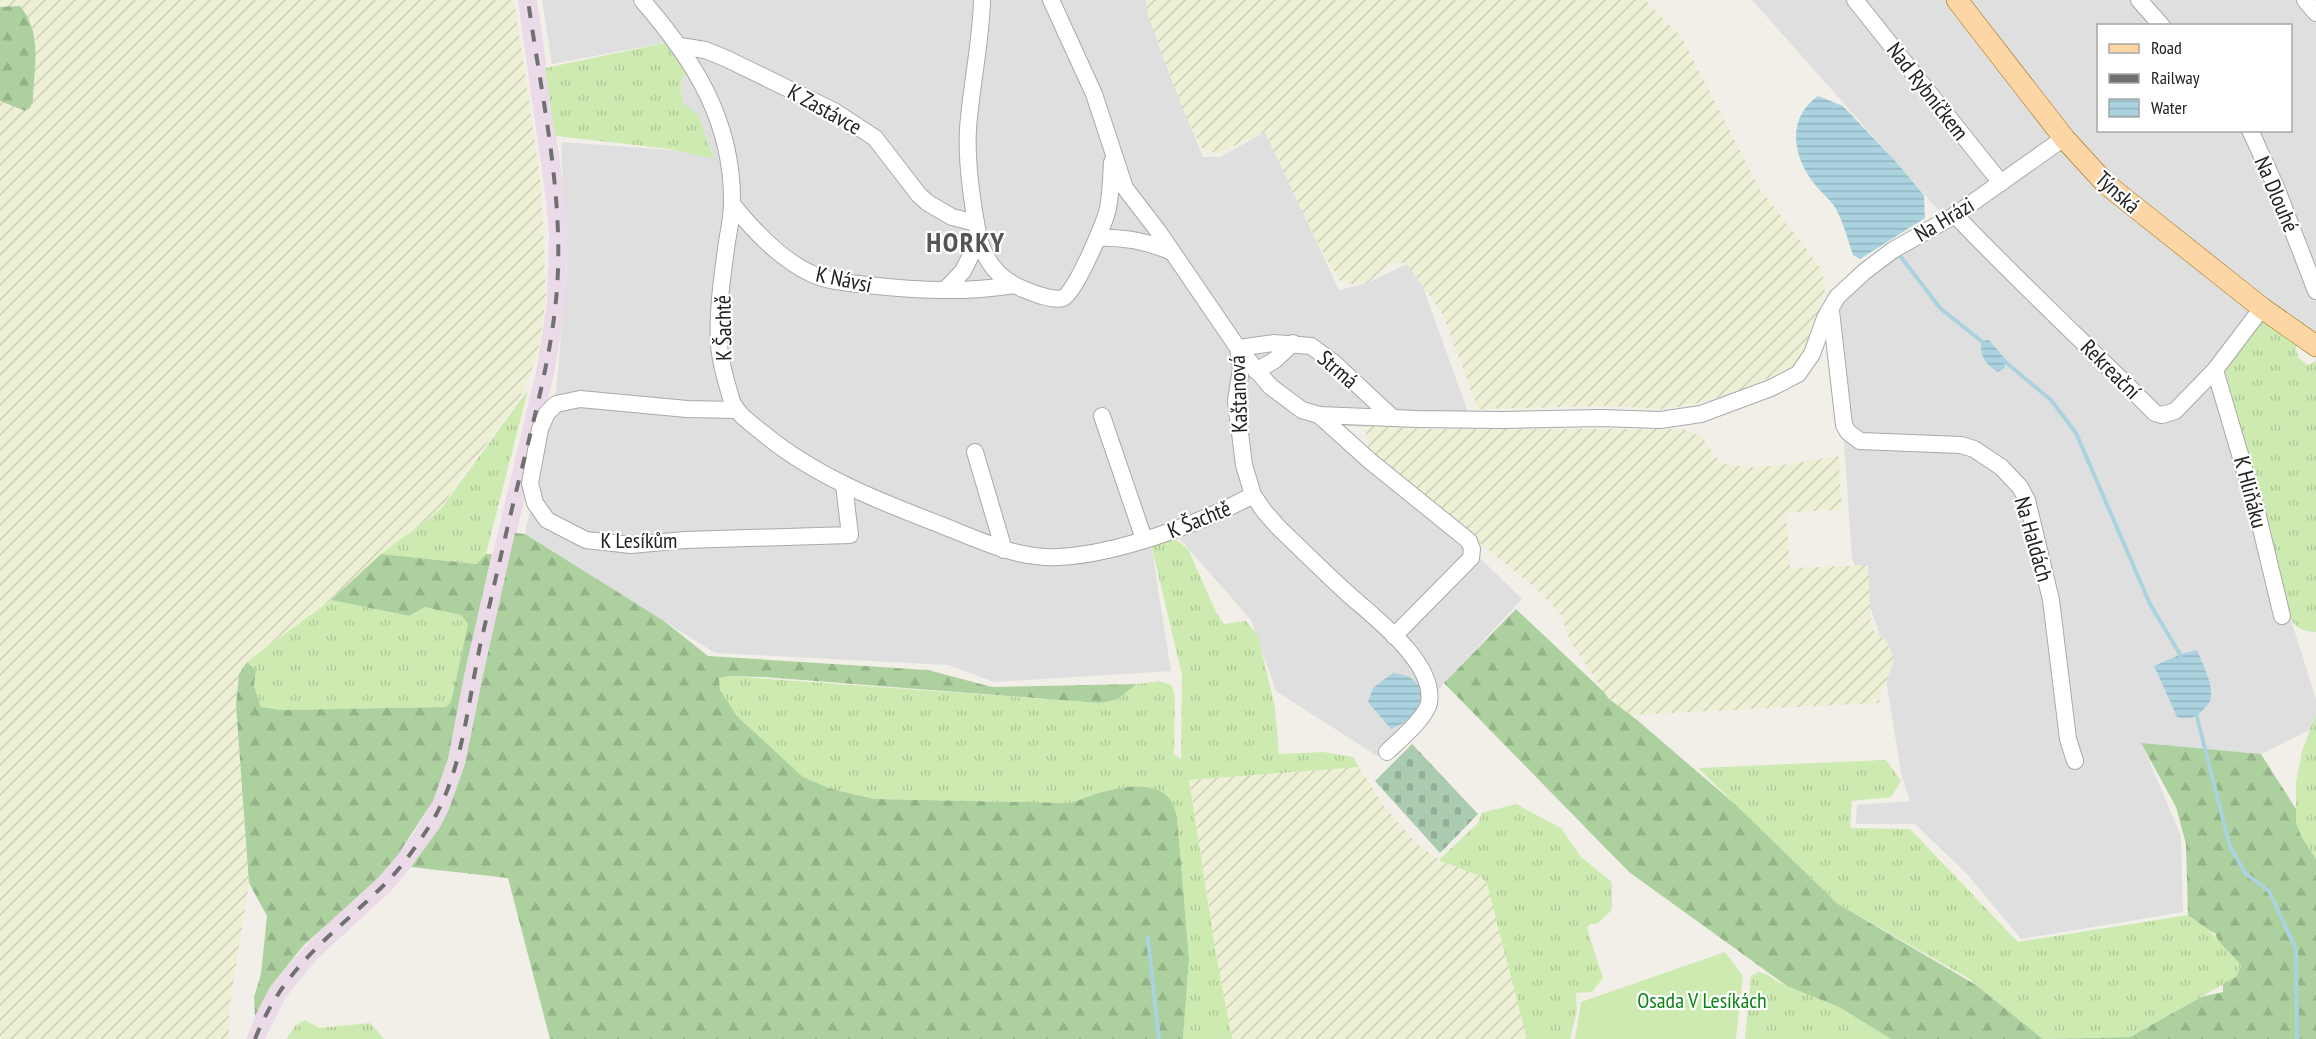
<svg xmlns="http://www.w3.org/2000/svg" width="2316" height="1039" viewBox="0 0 2316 1039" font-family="'PT Sans Narrow',sans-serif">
<defs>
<pattern id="farmland-furrows" width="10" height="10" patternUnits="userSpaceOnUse" patternTransform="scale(1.5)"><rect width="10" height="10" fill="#eef0d5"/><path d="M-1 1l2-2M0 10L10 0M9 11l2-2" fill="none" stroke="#ccceb7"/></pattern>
<pattern id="grass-tufts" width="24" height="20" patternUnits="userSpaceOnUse" patternTransform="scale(1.5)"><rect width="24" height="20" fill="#cdebb0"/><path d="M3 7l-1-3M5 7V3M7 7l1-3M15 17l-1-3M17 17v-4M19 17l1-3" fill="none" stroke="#b0c997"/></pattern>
<pattern id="forest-firs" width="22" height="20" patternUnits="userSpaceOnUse" patternTransform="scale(1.5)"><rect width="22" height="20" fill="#add19e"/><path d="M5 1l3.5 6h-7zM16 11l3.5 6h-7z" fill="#95b388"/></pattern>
<pattern id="cemetery-stones" width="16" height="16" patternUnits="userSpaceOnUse" patternTransform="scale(1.5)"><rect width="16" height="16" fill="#aacbaf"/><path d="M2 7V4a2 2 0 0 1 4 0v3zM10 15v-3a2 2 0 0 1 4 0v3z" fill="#92ae96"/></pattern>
<pattern id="water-rules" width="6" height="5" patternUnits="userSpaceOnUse" patternTransform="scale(1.5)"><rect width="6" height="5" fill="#aad3df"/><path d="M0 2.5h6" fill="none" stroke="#92b5bf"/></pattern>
</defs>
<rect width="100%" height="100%" fill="#f2efe9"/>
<g fill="#e0dfdf" fill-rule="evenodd">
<path d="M 542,0 L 1146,0 L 1148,14 L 1166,65 L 1203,157 L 1220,157 L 1265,132 L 1339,290 L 1367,283 L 1407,264 L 1423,287 L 1474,429 L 1403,427 L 1369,424 L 1368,427 L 1344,426 L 1522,599 L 1377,756 L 1276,691 L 1251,620 L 1179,538 L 1151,544 L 1171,671 L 994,682 L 949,665 L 715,653 L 525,534 L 556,392 L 567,269 L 561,142 L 672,150 L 713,158 L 698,116 L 684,104 L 680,87 L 683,77 L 690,75 L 669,42 L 552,64 Z"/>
<path d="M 1752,0 L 2316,0 L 2316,359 L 2265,320 L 2225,372 L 2292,623 L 2316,699 L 2316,714 L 2311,729 L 2261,754 L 2142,744 L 2181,836 L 2183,912 L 2021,939 L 1967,874 L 1915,824 L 1856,824 L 1857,805 L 1910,801 L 1901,773 L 1878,629 L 1852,559 L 1844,442 L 1838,419 L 1824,308 L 1854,269 L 1941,213 ZM 2098,26 L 2290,26 L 2290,130 L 2098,130 Z"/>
</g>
<path fill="#ebdbe8" d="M 518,0 L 537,0 L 565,198 L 567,234 L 565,305 L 555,370 L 483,675 L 465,764 L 449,809 L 440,827 L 411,867 L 391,891 L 317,959 L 286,997 L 265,1039 L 246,1039 L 260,1005 L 270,987 L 288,965 L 328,922 L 378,878 L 414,833 L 433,801 L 448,759 L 465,671 L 537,367 L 547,303 L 549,235 L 546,200 Z"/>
<g fill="url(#farmland-furrows)">
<path d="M 0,0 L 514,0 L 541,184 L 546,298 L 538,354 L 518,402 L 462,476 L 440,510 L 381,554 L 331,600 L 247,662 L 239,674 L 236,705 L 249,883 L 229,1009 L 229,1039 L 0,1039 L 0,101 L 25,111 L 36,40 L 20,6 L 0,7 Z"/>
<path d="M 1146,0 L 1645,0 L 1682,38 L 1759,188 L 1818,264 L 1826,285 L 1817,320 L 1807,345 L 1793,368 L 1730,394 L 1691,405 L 1662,409 L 1610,406 L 1478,409 L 1443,315 L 1407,264 L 1399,262 L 1388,265 L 1367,283 L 1349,284 L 1339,280 L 1318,244 L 1265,132 L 1218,153 L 1202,149 L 1185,114 L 1166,65 L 1148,14 Z"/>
<path d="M 1369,424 L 1421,429 L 1683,429 L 1701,436 L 1721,463 L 1747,467 L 1776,466 L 1838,456 L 1842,509 L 1786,513 L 1790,568 L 1868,565 L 1871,629 L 1888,643 L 1894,661 L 1880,696 L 1879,703 L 1630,715 L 1609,699 L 1570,641 L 1561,615 L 1539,591 L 1371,455 L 1365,438 Z"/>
<path d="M 1359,767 L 1383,805 L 1415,842 L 1439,860 L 1480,876 L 1487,884 L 1527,1039 L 1232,1039 L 1216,954 L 1189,780 Z"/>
</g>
<g fill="url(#grass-tufts)">
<path d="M 669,42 L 691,74 L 683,77 L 680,87 L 684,104 L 698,115 L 714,159 L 670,149 L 555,136 L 545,68 Z"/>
<path d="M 2261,320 L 2296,345 C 2296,355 2299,360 2308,365 L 2316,361 L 2316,632 C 2299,631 2293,626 2287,611 L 2254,475 L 2225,372 Z"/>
<path d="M 528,390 L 486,554 L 477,564 L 381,554 L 440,510 Z"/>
<path d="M 1174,538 L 1188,549 L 1216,612 L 1224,624 L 1246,621 L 1258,636 L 1275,707 L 1279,754 L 1323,752 L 1353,757 L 1359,767 L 1189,780 L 1216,954 L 1232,1039 L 1183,1039 L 1189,959 L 1177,816 C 1175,811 1173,803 1169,798 C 1149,775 1096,792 1073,803 L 875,799 L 831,789 L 803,777 L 737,716 L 720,690 L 719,678 L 729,676 L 1099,703 L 1116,700 L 1137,684 L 1160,681 L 1171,685 L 1175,696 L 1174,754 L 1181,759 L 1182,675 L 1151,544 Z"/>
<path d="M 331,600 L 408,616 L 425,607 L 461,615 L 468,624 L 451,702 L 447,707 L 282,710 L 261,707 L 254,686 L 256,670 L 247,662 Z"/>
<path d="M 2316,714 L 2316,859 L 2301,836 L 2296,822 L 2296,783 L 2302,751 Z"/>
<path d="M 1886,760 L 1901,781 L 1891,797 L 1852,801 L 1850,828 L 1910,829 L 2018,942 L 2188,915 C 2208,929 2228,945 2241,965 L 2236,977 L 2130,1037 L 2043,1039 L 1968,978 L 1838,904 L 1698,768 Z"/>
<path d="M 1516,804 L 1561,828 L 1581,857 L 1612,882 L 1612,910 L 1597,924 L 1590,924 L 1587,928 L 1603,978 L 1592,992 L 1576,993 L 1577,1011 L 1570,1039 L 1527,1039 L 1487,884 L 1480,876 L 1439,860 L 1479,822 L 1481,813 Z"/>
<path d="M 1759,972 L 1766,974 L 1780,983 L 1839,1007 L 1891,1039 L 1745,1039 L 1751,976 Z"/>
<path d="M 305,1020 L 320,1028 L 370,1023 L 384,1039 L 286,1039 L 296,1025 Z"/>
</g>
<g fill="url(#forest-firs)">
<path d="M 20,6 C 43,34 34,66 33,100 L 30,108 L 25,111 L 0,101 L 0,7 Z"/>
<path d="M 515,533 L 525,534 L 664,621 L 708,656 L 928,670 L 992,687 L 1137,684 L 1116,700 L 1099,703 L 764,677 L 729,676 L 719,678 L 720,690 L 737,716 L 803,777 L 831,789 L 875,799 L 1073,803 C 1096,792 1149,775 1169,798 C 1173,803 1175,811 1177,816 L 1189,959 L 1183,1039 L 550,1039 L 508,878 L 411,867 L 440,827 L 449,809 L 465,764 L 483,675 Z"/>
<path d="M 381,554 L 477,564 L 486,554 L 492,554 L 465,671 L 448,759 L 433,801 L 397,856 L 378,878 L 303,946 L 270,987 L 255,1016 L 254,997 L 261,974 L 267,916 L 249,883 L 236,705 L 239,674 L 247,662 L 256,670 L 254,686 L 261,707 L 282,710 L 446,707 L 451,702 L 468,624 L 461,615 L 425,607 L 409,616 L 331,600 Z"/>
<path d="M 1516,609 L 1604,692 L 1609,699 L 1636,719 L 1736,805 L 1838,904 L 1976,985 L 2043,1039 L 1891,1039 L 1839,1007 L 1787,986 L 1629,872 L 1444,683 Z"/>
<path d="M 2141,743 L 2261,754 L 2296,809 L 2296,822 L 2301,836 L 2316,859 L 2316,1039 L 2044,1039 L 2130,1037 L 2201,997 L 2223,992 L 2223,984 L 2236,977 L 2241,966 C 2234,954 2218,945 2215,933 L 2210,931 L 2188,915 L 2186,844 L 2176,807 Z"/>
</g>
<path fill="url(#cemetery-stones)" d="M 1412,744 L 1478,814 L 1440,853 L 1375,781 Z"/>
<path fill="#cdebb0" d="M 1725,952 L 1743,976 L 1736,1039 L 1575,1039 L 1581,1002 Z"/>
<g fill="url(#water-rules)">
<path d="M 1818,96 L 1843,106 L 1896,162 L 1924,195 L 1925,218 L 1860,259 L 1853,255 C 1848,241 1844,224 1837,211 C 1832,200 1820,192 1813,182 C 1792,154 1787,118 1818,96 Z"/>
<path d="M 1989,340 L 2005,359 L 2005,368 L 1998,372 C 1985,364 1980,357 1981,341 Z"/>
<path d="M 2197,650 C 2202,663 2213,683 2211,697 C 2211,702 2206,706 2203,710 C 2196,719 2188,719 2177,717 L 2154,666 L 2181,654 Z"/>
<path d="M 1393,673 C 1408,674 1420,681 1424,697 L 1416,717 L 1391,729 L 1368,702 L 1373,688 Z"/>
</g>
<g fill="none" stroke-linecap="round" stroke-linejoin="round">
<g stroke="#aad3df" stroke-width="4">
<path d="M 1901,257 L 1940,308 L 1985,344"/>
<path d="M 2002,359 L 2051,400 L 2076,433 L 2150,604 L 2181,656"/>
<path d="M 2196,713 L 2230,847 L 2246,874 L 2269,891 L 2296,949 L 2297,1039"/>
<path d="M 1148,938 L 1159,1039"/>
</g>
<defs>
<g id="minor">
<path d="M 642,0 C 694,60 733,121 732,203 C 732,219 728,233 726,249 C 722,279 717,313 719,344 C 720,364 727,383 732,402 C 739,416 752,424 764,434 C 816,477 879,501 941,525 C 980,540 1016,559 1059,557 C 1118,554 1202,523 1253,495"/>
<path d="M 982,0 C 981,43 971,86 968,129 C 966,165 972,203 979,239 C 986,263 1000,280 1023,289 C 1033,293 1052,301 1063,298 C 1075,294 1105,222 1108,208 C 1111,193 1111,177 1112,162"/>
<path d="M 1051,0 L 1094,94 L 1125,188 L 1158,231 L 1238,348 L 1241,369 L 1236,401 L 1244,465 L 1253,495 L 1264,511 L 1279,528 C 1301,549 1323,571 1346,592 C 1372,616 1436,662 1429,703 C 1426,718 1398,741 1387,752"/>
<path d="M 1855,0 L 2001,183"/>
<path d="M 2139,0 L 2162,26"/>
<path d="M 2305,0 L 2316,13"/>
<path d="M 680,46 L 705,50 L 725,58 L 834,111 L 875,138 L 919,195 L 928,203 L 952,217 L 976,223"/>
<path d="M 2250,130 L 2276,187 L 2316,291"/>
<path d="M 732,204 C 753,230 780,259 810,273 C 828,282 849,283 868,285 C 917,291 965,293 1014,285"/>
<path d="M 1955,215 C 2020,283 2089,347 2155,413 L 2162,415 L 2175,411 L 2215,370 L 2262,308"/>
<path d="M 1098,238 C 1123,237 1149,242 1172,252"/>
<path d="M 945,290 L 963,271 L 979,239"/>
<path d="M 1831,311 L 1844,425 L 1848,432 L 1860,441 L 1961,445 L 1974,449 L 2001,467 L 2020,487 L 2027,500 L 2051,600 L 2068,739 L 2075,761"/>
<path d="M 1238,348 L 1271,387 L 1302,410 L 1319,415 L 1417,419 L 1502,420 L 1601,418 L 1660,420 L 1701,414 L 1771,388 L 1798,374 L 1812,354 L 1825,318 L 1837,297 L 1864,272 L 1893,250 L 1955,215 L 2064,138"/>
<path d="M 1238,348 L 1274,343 L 1311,346 L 1334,363 L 1393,418"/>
<path d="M 2215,370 L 2257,512 L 2282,616"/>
<path d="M 1256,371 L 1275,360 L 1293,343"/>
<path d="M 737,410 L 687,409 L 580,399 L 556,404 L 547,413 L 540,429 L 530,483 L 535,503 L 547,520 L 586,540 L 631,545 L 685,540 L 850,535 L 844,485"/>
<path d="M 1319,415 L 1370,461 L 1469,541 L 1472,549 L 1471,558 L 1394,636"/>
<path d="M 1102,416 L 1144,539"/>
<path d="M 975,452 L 1004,550"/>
</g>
<path id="major" d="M 1957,0 L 2064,138 L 2106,184 L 2262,308 L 2316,346"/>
</defs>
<use href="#minor" stroke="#a9a9a9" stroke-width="18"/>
<use href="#major" stroke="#a06b00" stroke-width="22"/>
<use href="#minor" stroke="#fff" stroke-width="16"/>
<use href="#major" stroke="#fcd6a4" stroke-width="21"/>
<path stroke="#707070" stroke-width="4" stroke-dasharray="12 12" stroke-linecap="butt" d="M 255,1039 C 284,966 331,937 384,885 C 402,867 418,844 432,822 C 465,766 468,695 483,633 C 496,578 508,523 522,468 C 538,402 556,337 558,269 C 561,179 540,88 528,0"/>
</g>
<g text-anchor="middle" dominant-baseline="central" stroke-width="4.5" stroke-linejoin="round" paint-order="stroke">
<g font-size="22" fill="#222" stroke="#fff">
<text transform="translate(1928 91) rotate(52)">Nad Rybníčkem</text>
<text transform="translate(825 109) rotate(29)">K Zastávce</text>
<text transform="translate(2118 192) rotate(42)">Týnská</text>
<text transform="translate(2277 194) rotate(67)">Na Dlouhé</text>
<text transform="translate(1944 219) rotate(-31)">Na Hrázi</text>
<text transform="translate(844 279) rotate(12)">K Návsi</text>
<text transform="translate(723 328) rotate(-91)">K Šachtě</text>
<text transform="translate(1338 369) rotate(41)">Strmá</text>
<text transform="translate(2111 369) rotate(45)">Rekreační</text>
<text transform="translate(1238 394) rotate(-92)">Kaštanová</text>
<text transform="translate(2251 492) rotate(75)">K Hliňáku</text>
<text transform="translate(1199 519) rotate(-22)">K Šachtě</text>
<text transform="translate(2034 539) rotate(74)">Na Haldách</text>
<text x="639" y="540">K Lesíkům</text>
</g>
<g font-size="22" fill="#0c8416" stroke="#fff">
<text x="1702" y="1000">Osada V Lesíkách</text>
</g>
<g font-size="28" font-weight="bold" letter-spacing="1.5" fill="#555" stroke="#fff">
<text x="966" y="241">HORKY</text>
</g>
</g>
<rect x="2097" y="24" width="195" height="108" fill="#ffffff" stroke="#a7a7a7" stroke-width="1.5"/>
<rect x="2109" y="44" width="30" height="9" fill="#fcd6a4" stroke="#a7a7a7" stroke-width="1.5"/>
<text x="2151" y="54" font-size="18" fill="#222222">Road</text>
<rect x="2109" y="74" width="30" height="9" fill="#707070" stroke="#a7a7a7" stroke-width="1.5"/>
<text x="2151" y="84" font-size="18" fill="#222222">Railway</text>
<rect x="2109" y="99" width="30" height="18" fill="url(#water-rules)" stroke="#a7a7a7" stroke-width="1.5"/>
<text x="2151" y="114" font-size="18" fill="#222222">Water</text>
</svg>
